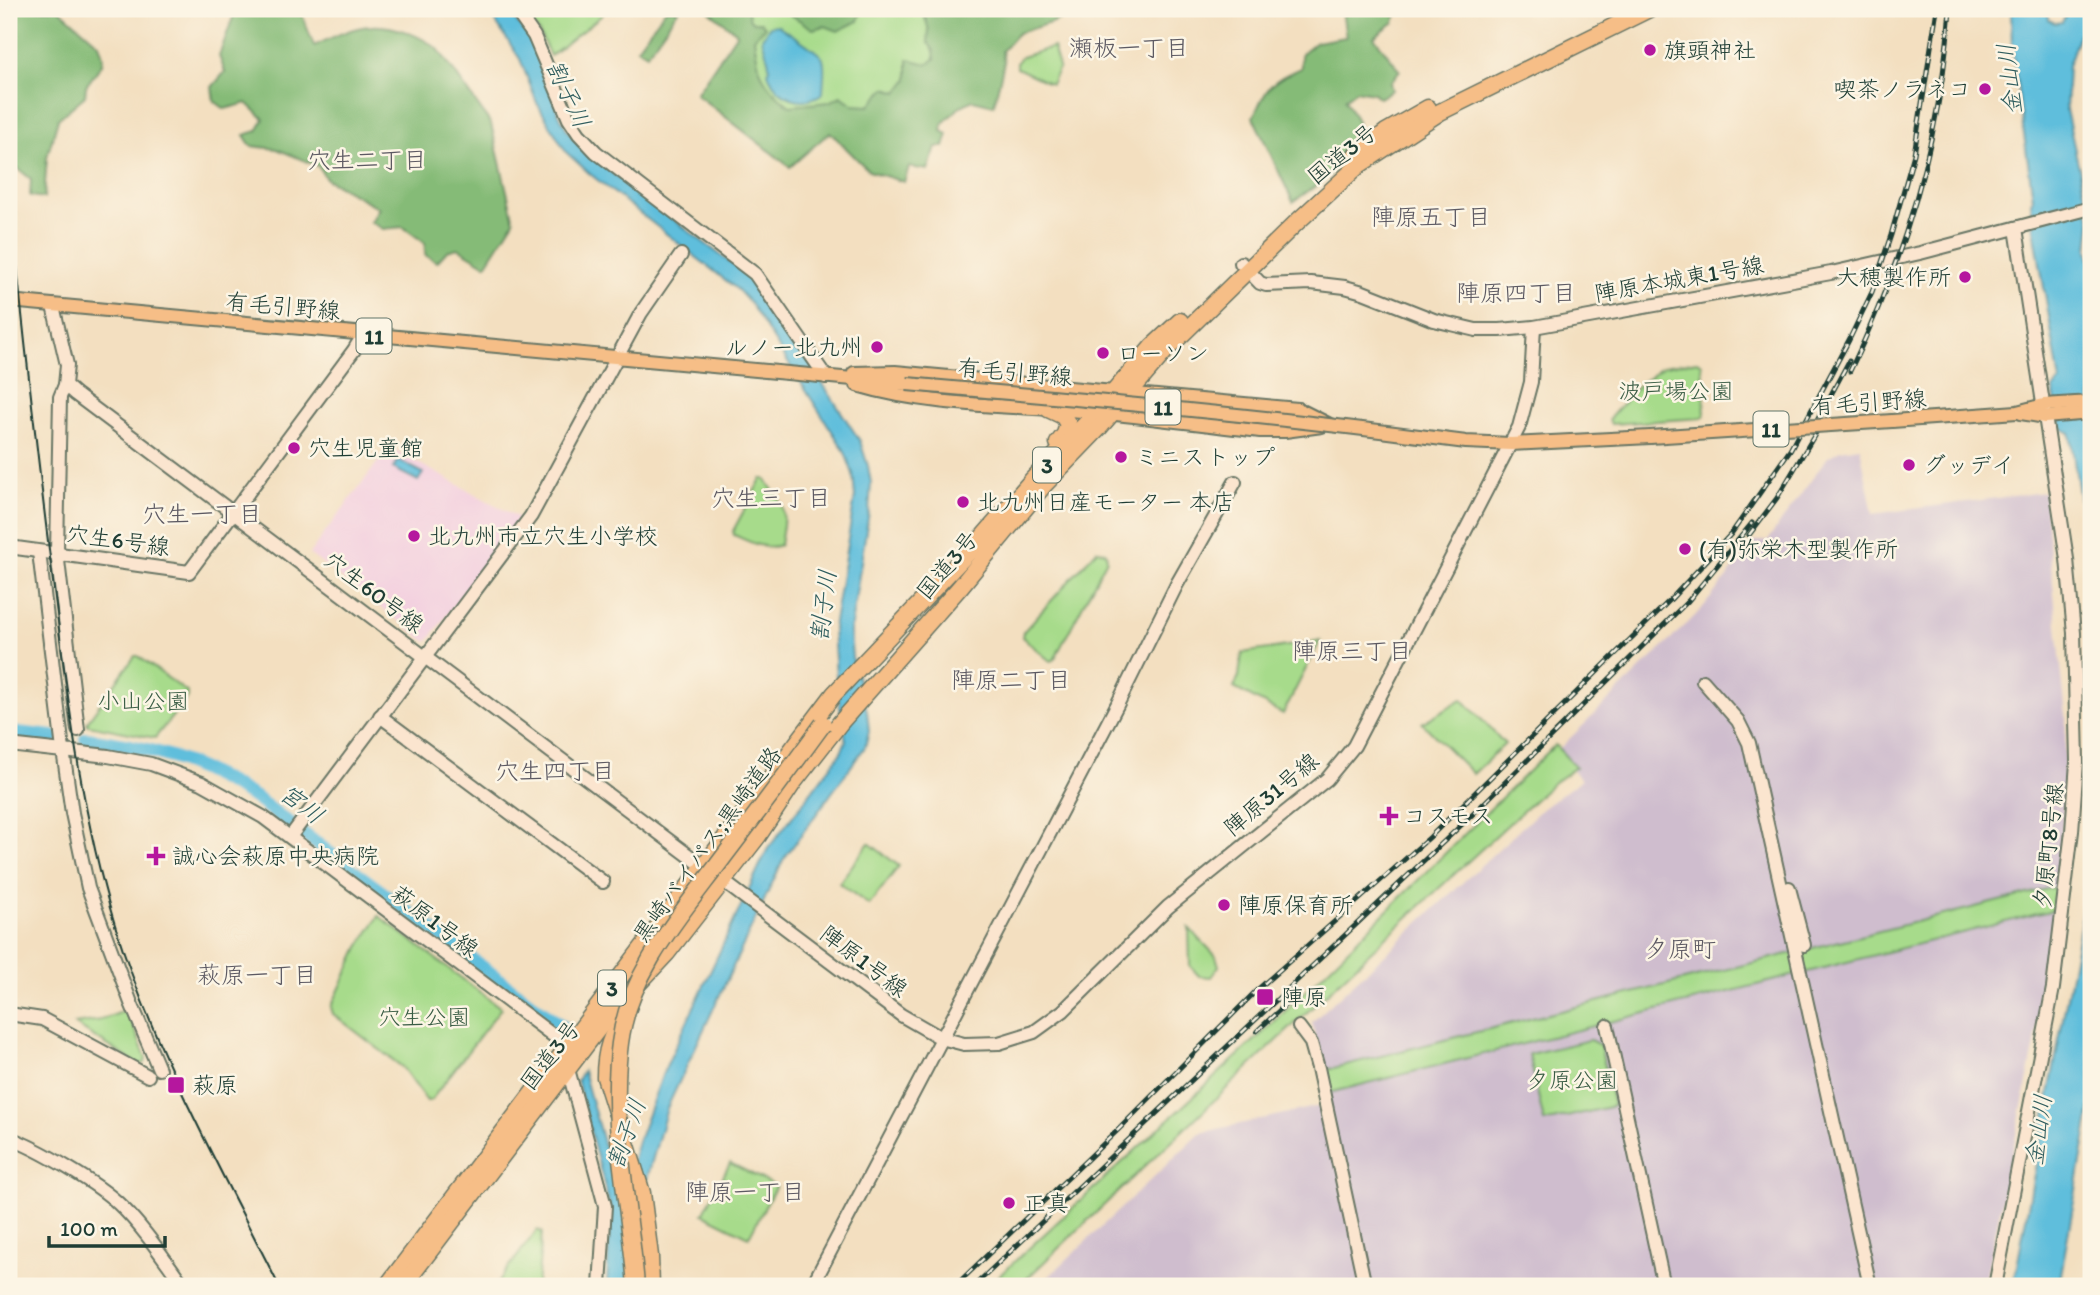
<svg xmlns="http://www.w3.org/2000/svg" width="2100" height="1295" viewBox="0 0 2100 1295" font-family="Itim,'Klee One',sans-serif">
<rect width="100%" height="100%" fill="#fcf5e5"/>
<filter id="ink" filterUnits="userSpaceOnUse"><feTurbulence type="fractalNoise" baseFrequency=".0143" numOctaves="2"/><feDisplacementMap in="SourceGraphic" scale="14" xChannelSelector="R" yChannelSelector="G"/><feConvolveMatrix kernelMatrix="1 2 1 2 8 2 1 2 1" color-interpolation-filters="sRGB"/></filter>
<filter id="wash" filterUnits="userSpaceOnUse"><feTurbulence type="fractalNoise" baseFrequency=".00686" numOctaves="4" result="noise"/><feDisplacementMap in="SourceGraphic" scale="28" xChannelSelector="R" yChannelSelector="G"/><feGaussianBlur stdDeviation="1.57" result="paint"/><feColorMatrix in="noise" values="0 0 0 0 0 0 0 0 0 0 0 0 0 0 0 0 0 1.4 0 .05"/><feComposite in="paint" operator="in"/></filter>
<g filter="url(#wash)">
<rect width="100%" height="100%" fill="#f3dfc0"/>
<path fill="#f3cfdf" d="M 389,447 L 519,518 L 427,642 L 309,554 Z"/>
<path fill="#cfbdce" d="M 1860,447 L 1873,514 L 2044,492 L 2066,717 L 2061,877 L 2034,1049 L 1984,1286 L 1039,1286 L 1200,1133 L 1315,1107 L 1330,1107 L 1312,1022 L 1543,808 L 1581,780 L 1557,751 L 1700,611 L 1755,542 L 1768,540 L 1828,457 L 1840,450 Z"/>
<g fill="#a7db8b" stroke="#638c60" stroke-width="2">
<path d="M 522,9 L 606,9 L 601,16 L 550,56 L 540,34 Z"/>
<path d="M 707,9 L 945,9 L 949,48 L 886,116 L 849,112 L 790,167 L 696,94 L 737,33 Z"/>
<path d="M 1053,47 L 1059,68 L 1051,84 L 1017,68 L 1017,62 L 1021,57 Z"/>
<path d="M 1697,361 L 1702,364 L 1705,415 L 1702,418 L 1611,424 L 1609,419 L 1639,385 L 1663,366 Z"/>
<path d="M 761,479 L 765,479 C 786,508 786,509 780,545 C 766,551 748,541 734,535 L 733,531 Z"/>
<path d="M 1097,550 L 1106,552 L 1107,559 L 1054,660 L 1050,661 L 1022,637 L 1023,632 Z"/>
<path d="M 1320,641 L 1283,714 L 1234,688 L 1239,676 L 1242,653 Z"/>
<path d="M 135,656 L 138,656 L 188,693 L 188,697 L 155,738 L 88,725 L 87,722 Z"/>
<path d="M 1462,699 L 1505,744 L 1473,774 L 1422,723 Z"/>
<path d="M 1555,745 L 1576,767 L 1553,783 L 1382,941 L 1019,1286 L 988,1286 L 1269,1027 Z"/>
<path d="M 869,843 L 899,866 L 869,905 L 839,883 Z"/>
<path d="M 2051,888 L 2056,888 L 2060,892 L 2057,909 L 1333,1092 L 1328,1090 L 1324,1073 L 1325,1070 Z"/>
<path d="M 379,916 L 501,1008 L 431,1100 L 427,1101 L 402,1067 L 333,1014 L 331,1007 L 359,947 Z"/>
<path d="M 1189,928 L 1216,956 L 1219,966 L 1211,977 L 1199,976 L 1190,966 Z"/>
<path d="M 127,1010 L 146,1058 L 145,1063 L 139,1065 L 74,1024 L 101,1020 Z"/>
<path d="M 1590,1040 L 1600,1045 L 1614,1106 L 1544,1122 L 1529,1054 Z"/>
<path d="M 730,1163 L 776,1186 L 749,1237 L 703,1214 Z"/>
<path d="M 537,1230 L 542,1232 L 537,1286 L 495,1286 Z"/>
</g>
<g fill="#85bb77" stroke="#527c56" stroke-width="2">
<path d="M 9,9 L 59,9 L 99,44 L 103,56 L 102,64 L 86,86 L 85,96 L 58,119 L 47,157 L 44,198 L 30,196 L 31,179 L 12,164 L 9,137 Z"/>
<path d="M 236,9 L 304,9 L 303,17 L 314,46 C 331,38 351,27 371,26 C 393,24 421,36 438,49 L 491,124 L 514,221 L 486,265 L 458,248 L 447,251 L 437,262 L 425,255 L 425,243 L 403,227 L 383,229 L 371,222 L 379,208 L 326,179 L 318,166 L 277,149 L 251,146 L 244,135 L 257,131 L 264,119 L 247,103 L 225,109 L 214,101 L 212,87 L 225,72 L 219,56 Z"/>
<path d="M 666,9 L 679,9 L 647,54 L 637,48 Z"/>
<path d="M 707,9 L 745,9 L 748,10 L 749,18 L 753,22 L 761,22 L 765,27 L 754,38 C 759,73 761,84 790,106 L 829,102 L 841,96 L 854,105 L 869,106 L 886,88 L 898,92 L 908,79 L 908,59 L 927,64 L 935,59 L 934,51 L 928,42 L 929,30 L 922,9 L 1123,9 L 1103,16 L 1068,15 L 1053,22 L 1018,33 L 1002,51 L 1004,62 L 994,105 L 973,100 L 961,106 L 943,123 L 942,131 L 948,134 L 944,147 L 936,147 L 928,170 L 909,167 L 904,182 L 869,171 L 830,132 L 790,167 L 696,94 L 737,33 Z"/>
<path d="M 782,9 L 862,9 L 858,21 L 838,31 L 825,26 L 813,29 Z"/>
<path d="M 1338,9 L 1399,9 L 1394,22 L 1374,37 L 1400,70 L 1390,83 L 1392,90 L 1379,98 L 1373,93 L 1356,90 L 1345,99 L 1357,121 L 1358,150 L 1320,183 L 1293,202 L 1253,117 C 1268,87 1269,81 1301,68 L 1301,54 L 1316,42 L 1346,37 L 1342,10 Z"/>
</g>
<g fill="#5ebedc" stroke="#3e7e88" stroke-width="2">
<path d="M 487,9 L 506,9 C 517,23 530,37 537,53 C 554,93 553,121 587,154 L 752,279 L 808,361 L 860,441 L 868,466 L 871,483 L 869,512 L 850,632 L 852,657 L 867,711 L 869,731 L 865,747 L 783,860 L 667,1108 L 631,1236 L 629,1286 L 607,1286 L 610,1207 L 577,1080 L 583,1071 L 619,1199 L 621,1200 L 638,1141 L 664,1071 L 767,850 L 840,754 L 846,741 L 837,691 L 833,628 L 855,497 L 853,474 L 844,450 L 750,303 L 738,290 L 590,174 L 566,152 L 537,103 L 520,59 Z"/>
<path d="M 2011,9 L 2048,9 L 2049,20 L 2055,23 L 2062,22 L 2069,9 L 2088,9 L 2068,66 L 2066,110 L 2091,222 L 2088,249 L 2091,267 L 2091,605 L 2089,561 L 2070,433 L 2061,428 L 2053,389 L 2060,382 L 2034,229 L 2031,203 L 2033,198 L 2012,49 Z"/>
<path d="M 778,25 C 788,33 820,51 823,59 C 826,68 823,83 823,93 C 802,108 778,97 769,76 C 766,68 770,72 769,65 C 768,57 764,47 762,38 L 770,26 Z"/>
<path d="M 398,460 L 423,473 L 418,481 L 393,468 Z"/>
<path d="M 2091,831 L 2091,1105 L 2059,1286 L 2011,1286 L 2017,1266 L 2080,927 Z"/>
</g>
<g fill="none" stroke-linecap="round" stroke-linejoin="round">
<g stroke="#5ebedc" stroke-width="14">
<path d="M 9,732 L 53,737"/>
<path d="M 86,739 C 154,747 195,762 254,797 L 568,1031"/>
</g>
</g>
</g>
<g filter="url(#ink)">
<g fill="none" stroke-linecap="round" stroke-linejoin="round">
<defs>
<g id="secondary">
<path d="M 515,9 L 534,36 L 569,119 L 579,134 L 596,152 L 755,274 L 826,377"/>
<path d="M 1241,263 L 1260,283 L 1266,285 L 1311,283 L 1345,287 L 1363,292 L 1434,320 L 1476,330 L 1500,330 L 1534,327 L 1831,273 L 1920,253 L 2091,208"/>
<path d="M 53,306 L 67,365 L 65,385 L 75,394 L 901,1015 L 941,1038 L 964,1044 L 999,1043 L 1034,1032 L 1063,1011 L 1168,907 L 1327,779 L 1354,746 L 1519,427 L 1531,382 L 1534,327"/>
<path d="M 65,385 L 60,397 L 57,552 L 78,730"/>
<path d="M 9,547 L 189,572 L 354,350 L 363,335"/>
<path d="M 39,552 L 63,750 L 72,813 L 88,888 L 131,1003 L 159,1069"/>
<path d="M 1703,681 L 1738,721 L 1749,743 L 1870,1286"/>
<path d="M 380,716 L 603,882"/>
<path d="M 9,745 L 108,756 L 151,764 L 202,783 L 263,817 L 567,1046 L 568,1069 L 605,1206 L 600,1286"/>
<path d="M 290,837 L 531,516 L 641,313 L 681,255"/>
<path d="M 1789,888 L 1804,945"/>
<path d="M 9,1014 L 42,1019 L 148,1076"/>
<path d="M 1607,1026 L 1664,1286"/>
<path d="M 1299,1027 L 1311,1043 L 1318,1068 L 1365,1286"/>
<path d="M 9,1138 C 37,1148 99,1184 120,1205 C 145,1229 164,1259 184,1286"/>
<path d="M 812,1286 L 1117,705 L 1177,584 L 1235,482"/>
<path d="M 1995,1286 L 2053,988 L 2072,831 L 2077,762 L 2074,633 L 2067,559 L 2016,228"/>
</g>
<g id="primary">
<path d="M 9,301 L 907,384"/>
<path d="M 854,373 L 895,372 L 1298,409 L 1328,424"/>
<path d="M 857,385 C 934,408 1016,405 1095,412 C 1150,417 1205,425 1260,431 L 1285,431 L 1322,426"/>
<path d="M 2021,413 L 2045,417 L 2091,413"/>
<path d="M 1892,421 L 2017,412 L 2044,405 L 2091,402"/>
<path d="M 1419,436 L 1466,442 L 1511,444 L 1650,437"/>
</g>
<g id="highway">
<path d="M 1354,157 L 1386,132 L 1428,108"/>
<path d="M 1048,409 L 1063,416 L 1068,424 L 1065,434 L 1058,443"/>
<path d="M 625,1012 C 611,1036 605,1049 605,1077 L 642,1193 L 650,1256 L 651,1286"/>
<path d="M 387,1286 L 834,694 L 981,539 L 1033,479 L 1097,412 L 1153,346 L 1180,321"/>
<path d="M 403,1286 L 608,1016 L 667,953 L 758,836 L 793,783 L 840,723 L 960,587 L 1044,485 L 1099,428 L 1167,349 L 1296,223 L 1359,165 L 1440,112 L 1649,9"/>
</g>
</defs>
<use href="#secondary" stroke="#697665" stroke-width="16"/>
<use href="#primary" stroke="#697665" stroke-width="16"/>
<use href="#highway" stroke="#697665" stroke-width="19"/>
<use href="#secondary" stroke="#fbe5cf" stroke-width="12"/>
<use href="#primary" stroke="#f6be87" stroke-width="12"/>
<use href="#highway" stroke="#f6be87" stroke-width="16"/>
<path stroke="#1f3d34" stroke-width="2" d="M 9,184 C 21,314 36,444 52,574 C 67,692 80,810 115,925 C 154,1051 220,1168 279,1286"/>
<defs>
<g id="rail">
<path d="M 1850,371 C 1905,257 1941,135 1950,9"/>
<path d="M 1811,432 L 1849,361"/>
<path d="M 1749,535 L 1777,498 L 1820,426"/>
<path d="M 1257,1031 L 1298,993"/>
<path d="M 955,1286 L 1121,1127 L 1258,989 L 1430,837 L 1671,599 L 1731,534 L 1790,450 L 1849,340 L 1872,292 L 1891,235 L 1914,154 L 1937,9"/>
<path d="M 974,1286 L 1473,814 L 1688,601 L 1752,523"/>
</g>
</defs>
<use href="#rail" stroke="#1f3d34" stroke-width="5"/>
<use href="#rail" stroke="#fcf5e5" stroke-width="2.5" stroke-dasharray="8" stroke-linecap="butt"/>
<defs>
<g id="primary-bridge">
<path d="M 907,384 C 1078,399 1249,414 1419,436"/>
<path d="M 1650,437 L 1892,421"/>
</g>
<path id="highway-bridge" d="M 636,1286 C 630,1206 609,1123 620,1043 C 629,971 683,912 725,855 C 758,812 791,768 823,724"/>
</defs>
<use href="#primary-bridge" stroke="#697665" stroke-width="16" stroke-linecap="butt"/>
<use href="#highway-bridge" stroke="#697665" stroke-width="19" stroke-linecap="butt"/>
<use href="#primary-bridge" stroke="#f6be87" stroke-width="12"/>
<use href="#highway-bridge" stroke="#f6be87" stroke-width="16"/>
</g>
</g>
<g fill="#b5179e" stroke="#fcf5e5" stroke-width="2.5">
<circle cx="1650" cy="50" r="7"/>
<circle cx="1985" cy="89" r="7"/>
<circle cx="1965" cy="277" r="7"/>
<circle cx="877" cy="347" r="7"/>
<circle cx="1103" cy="353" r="7"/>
<circle cx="294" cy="448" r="7"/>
<circle cx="1121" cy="457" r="7"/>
<circle cx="1909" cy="465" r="7"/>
<circle cx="963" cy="502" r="7"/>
<circle cx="414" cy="536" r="7"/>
<circle cx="1685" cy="549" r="7"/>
<path d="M1385.5 805.5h7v7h7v7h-7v7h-7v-7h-7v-7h7z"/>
<path d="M152.5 845.5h7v7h7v7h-7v7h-7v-7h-7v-7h7z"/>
<circle cx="1224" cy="905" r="7"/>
<rect x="1256" y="988" width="18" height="18" rx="3.5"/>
<rect x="167" y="1076" width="18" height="18" rx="3.5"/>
<circle cx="1009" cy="1203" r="7"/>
</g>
<g text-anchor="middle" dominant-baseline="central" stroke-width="5" stroke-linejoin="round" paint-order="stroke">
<g fill="#fcf5e5" stroke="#617469" stroke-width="2">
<rect x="356.5" y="318.5" width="35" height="35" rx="5"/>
<rect x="1145.5" y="389.5" width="35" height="35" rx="5"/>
<rect x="1753.5" y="411.5" width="35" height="35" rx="5"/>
<rect x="1033" y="447.5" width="28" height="35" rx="5"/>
<rect x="598" y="970.5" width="28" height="35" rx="5"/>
</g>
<g font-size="21" font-weight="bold" fill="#1f3d34">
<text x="374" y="336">11</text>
<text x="1163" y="407">11</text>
<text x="1771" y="429">11</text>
<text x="1047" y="465">3</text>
<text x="612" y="988">3</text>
</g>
<g font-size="23" fill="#1f3d34" stroke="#fcf5e5" text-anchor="start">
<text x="1664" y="50">旗頭神社</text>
<text x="1971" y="89" text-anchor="end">喫茶ノラネコ</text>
<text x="1951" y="277" text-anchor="end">大穂製作所</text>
<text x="863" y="347" text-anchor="end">ルノー北九州</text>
<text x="1117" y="353">ローソン</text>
<text x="308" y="448">穴生児童館</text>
<text x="1135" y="457">ミニストップ</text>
<text x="1923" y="465">グッデイ</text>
<text x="977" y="502">北九州日産モーター 本店</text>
<text x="428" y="536">北九州市立穴生小学校</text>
<text x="1699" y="549">(有)弥栄木型製作所</text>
<text x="1403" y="816">コスモス</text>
<text x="172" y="856">誠心会萩原中央病院</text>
<text x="1238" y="905">陣原保育所</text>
<text x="1281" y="997">陣原</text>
<text x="192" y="1085">萩原</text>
<text x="1023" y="1203">正真</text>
</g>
<g font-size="23" fill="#1f3d34" stroke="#fcf5e5">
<text transform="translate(1342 154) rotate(-39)">国道3号</text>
<text transform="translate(1679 279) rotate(-10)">陣原本城東1号線</text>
<text transform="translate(283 306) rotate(5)">有毛引野線</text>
<text transform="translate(1015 372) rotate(5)">有毛引野線</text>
<text transform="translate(1869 402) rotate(-4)">有毛引野線</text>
<text transform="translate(118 540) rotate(8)">穴生6号線</text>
<text transform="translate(947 565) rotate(-50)">国道3号</text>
<text transform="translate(374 592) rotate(37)">穴生60号線</text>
<text transform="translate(1271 794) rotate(-40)">陣原31号線</text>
<text transform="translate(707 844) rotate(-54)">黒崎バイパス;黒崎道路</text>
<text transform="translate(2048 846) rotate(-84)">夕原町8号線</text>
<text transform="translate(435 921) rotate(37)">萩原1号線</text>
<text transform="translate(864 961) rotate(37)">陣原1号線</text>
<text transform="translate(550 1055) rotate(-52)">国道3号</text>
</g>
<g font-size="23" fill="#3a5d45" stroke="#fcf5e5">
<text x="1676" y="391">波戸場公園</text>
<text x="143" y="701">小山公園</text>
<text x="424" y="1017">穴生公園</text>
<text x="1572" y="1080">夕原公園</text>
</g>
<g font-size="24" fill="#5d5a63" stroke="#fcf5e5">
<text x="1129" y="47">瀬板一丁目</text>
<text x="367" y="159">穴生二丁目</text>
<text x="1431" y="216">陣原五丁目</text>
<text x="1516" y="292">陣原四丁目</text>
<text x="771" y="497">穴生三丁目</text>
<text x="202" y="513">穴生一丁目</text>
<text x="1352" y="650">陣原三丁目</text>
<text x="1011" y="679">陣原二丁目</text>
<text x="555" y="770">穴生四丁目</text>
<text x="1680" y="948">夕原町</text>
<text x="257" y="974">萩原一丁目</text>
<text x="745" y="1191">陣原一丁目</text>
</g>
<g font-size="24" font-style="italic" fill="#2f5d5e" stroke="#fcf5e5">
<text transform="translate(2009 79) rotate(-96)">金山川</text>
<text transform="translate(569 94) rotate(65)">割子川</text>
<text transform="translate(823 605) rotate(-83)">割子川</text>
<text transform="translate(302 804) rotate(37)">宮川</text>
<text transform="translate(2038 1130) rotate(-82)">金山川</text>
<text transform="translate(626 1133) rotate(-70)">割子川</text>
</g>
</g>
<rect width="2100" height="1295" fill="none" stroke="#fcf5e5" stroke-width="35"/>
<path d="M49 1236v10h116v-10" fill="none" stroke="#1f3d34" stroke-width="3.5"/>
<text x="60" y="1236" font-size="21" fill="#1f3d34" stroke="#fcf5e5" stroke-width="5" paint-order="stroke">100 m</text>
</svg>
